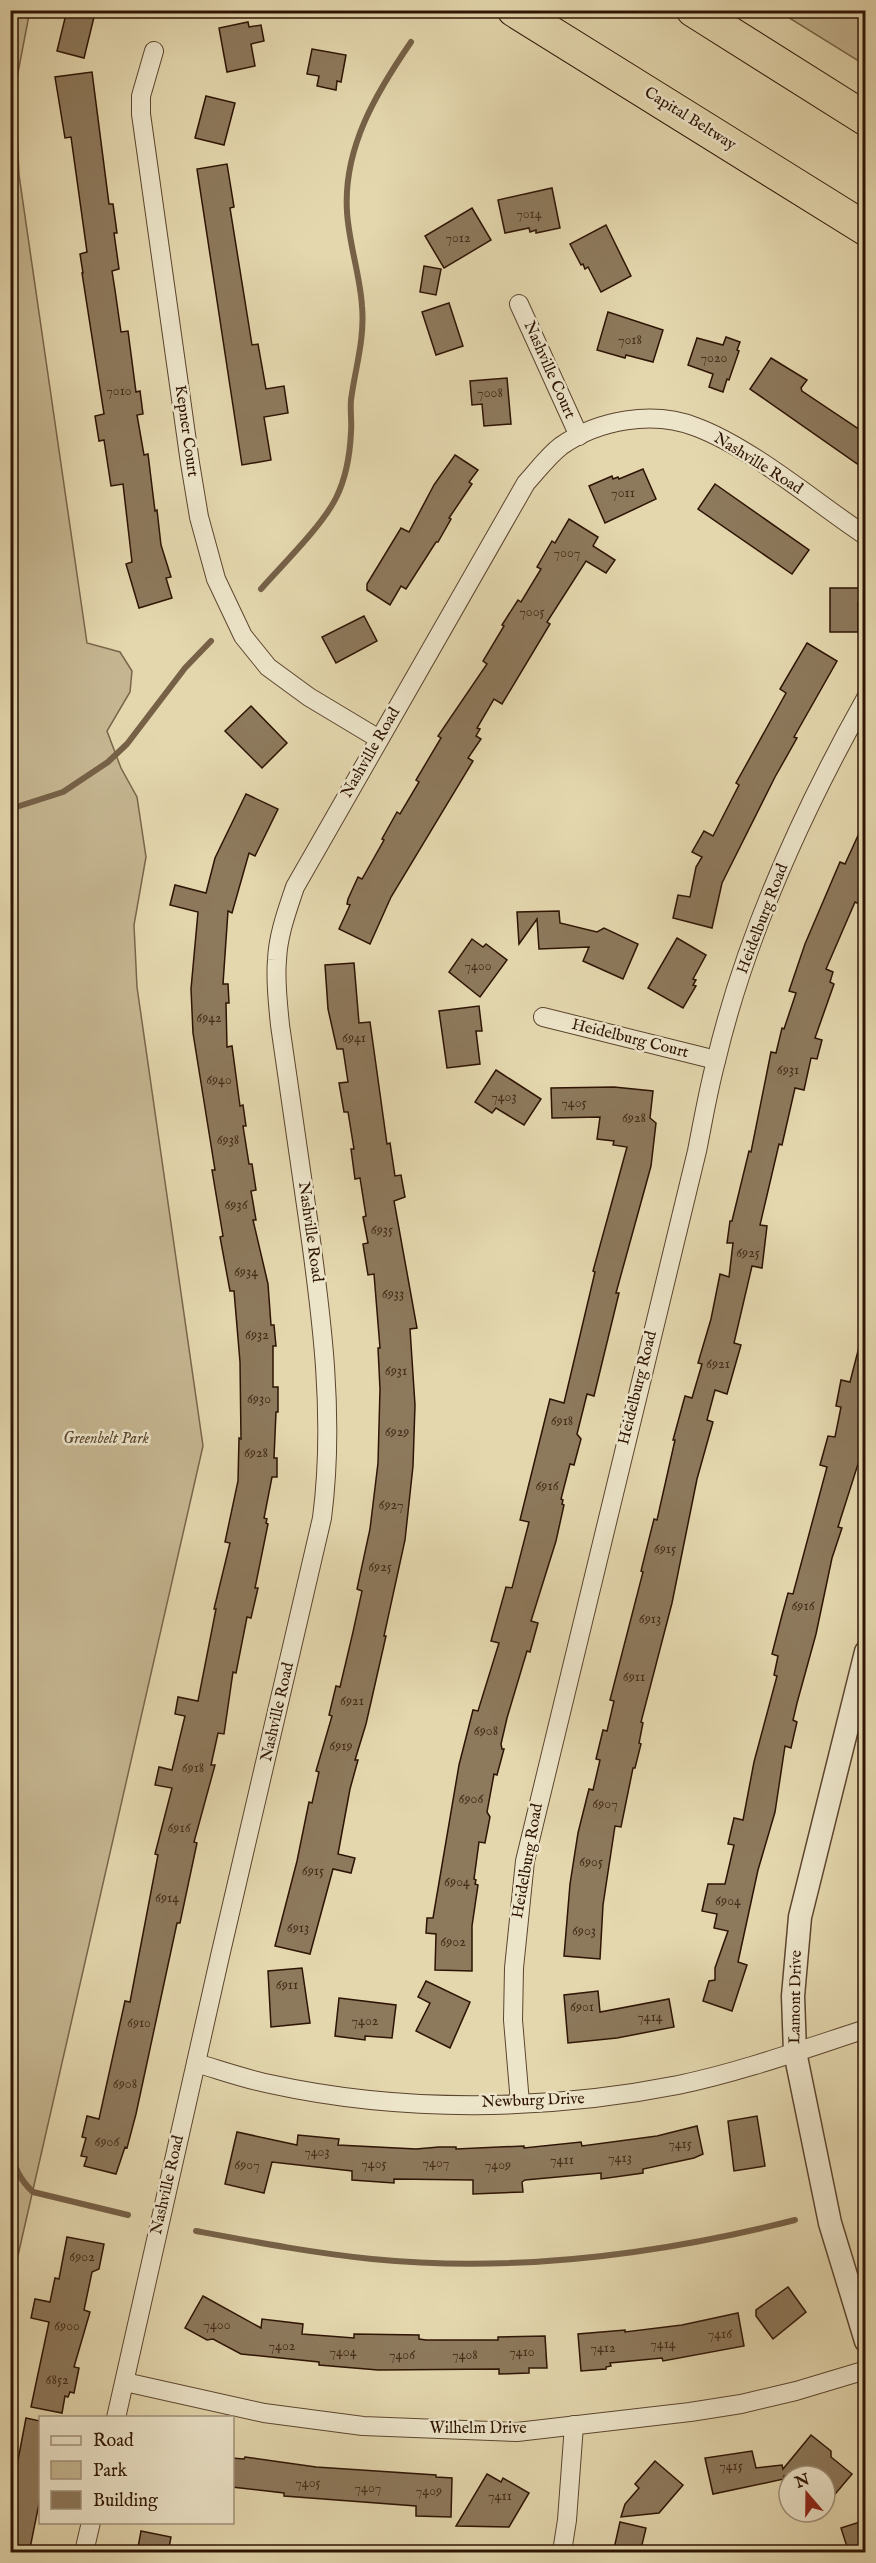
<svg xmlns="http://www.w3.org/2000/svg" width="876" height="2563" viewBox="0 0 876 2563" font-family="'IM FELL English',serif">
<rect width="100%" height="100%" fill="#e4d7ae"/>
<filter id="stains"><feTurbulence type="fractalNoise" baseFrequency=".00333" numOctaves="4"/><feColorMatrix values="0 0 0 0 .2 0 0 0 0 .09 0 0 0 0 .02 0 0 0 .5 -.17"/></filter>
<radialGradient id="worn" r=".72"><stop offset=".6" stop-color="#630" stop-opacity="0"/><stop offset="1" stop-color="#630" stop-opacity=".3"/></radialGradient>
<g fill="#c5b691" stroke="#7a654a" stroke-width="1.5">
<path d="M 30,10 L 15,88 L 19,175 L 87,643 L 120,652 L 132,671 L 130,692 L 107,731 L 121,768 L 137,797 L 146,857 L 134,925 L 137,987 L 203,1446 L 11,2286 L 10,11 Z"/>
<path d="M 778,11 L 865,11 L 865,65 Z"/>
</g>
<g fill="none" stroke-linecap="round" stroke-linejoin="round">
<g stroke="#766147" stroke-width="6">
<path d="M 261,589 C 283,564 322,526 336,498 C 346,478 350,454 351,432 C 352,422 350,411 351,400 C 355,369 365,339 362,306 C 360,275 349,244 347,212 C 343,148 376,93 411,42"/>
<path d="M 10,809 L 63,792 L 108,762 L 127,744 L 185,668 L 211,641"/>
<path d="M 10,2149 C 14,2167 20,2180 33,2192 L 128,2215"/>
<path d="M 196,2231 C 255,2242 313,2253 372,2259 C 514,2273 657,2255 795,2220"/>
</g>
</g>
<g fill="#8d795c" stroke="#2e1404" stroke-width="1.5">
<path d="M 67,10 L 95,13 L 84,58 L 57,51 Z"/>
<path d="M 248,22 L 249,27 L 261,25 L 264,41 L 251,44 L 255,66 L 227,72 L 219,28 Z"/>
<path d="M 312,49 L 346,55 L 341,82 L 337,81 L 336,90 L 317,86 L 319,76 L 307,74 Z"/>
<path d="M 92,72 L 109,204 L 113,204 L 117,233 L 114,233 L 119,269 L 112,271 L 115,290 L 121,332 L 128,331 L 136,392 L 140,391 L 143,414 L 137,415 L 144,455 L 148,454 L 155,511 L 157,510 L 161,545 L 171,577 L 166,578 L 172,598 L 139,608 L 126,564 L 132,562 L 123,484 L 111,486 L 104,440 L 99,441 L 95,416 L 104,414 L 82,273 L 83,273 L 80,254 L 87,252 L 71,137 L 65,138 L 55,77 Z"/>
<path d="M 206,96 L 235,103 L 224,145 L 195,138 Z"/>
<path d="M 227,164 L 234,207 L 230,208 L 252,345 L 258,344 L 266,389 L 284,386 L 288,413 L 264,417 L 271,460 L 242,465 L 197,169 Z"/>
<path d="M 552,188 L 560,228 L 536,233 L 536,230 L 530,232 L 529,228 L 505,233 L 498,200 Z"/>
<path d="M 472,208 L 491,240 L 444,268 L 425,236 Z"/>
<path d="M 606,225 L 631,276 L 601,292 L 588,267 L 585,269 L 583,264 L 581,265 L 570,244 Z"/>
<path d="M 424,266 L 441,269 L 436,295 L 420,292 Z"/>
<path d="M 449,303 L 463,346 L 436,355 L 422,312 Z"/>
<path d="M 608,312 L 663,330 L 653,362 L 626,355 L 625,358 L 597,350 Z"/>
<path d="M 726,337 L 740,342 L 737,350 L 739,351 L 729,380 L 727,379 L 723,392 L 709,387 L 713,374 L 688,365 L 697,338 L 723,345 Z"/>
<path d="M 771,358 L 807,380 L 801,388 L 802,391 L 866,434 L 866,470 L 750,389 Z"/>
<path d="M 507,378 L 511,424 L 484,426 L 482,404 L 472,405 L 470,381 Z"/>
<path d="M 455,455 L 478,470 L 469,482 L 472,484 L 449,518 L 451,519 L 438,542 L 436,542 L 406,589 L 401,586 L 390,605 L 367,590 L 367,584 L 401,528 L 409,532 L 434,485 Z"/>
<path d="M 643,469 L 656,499 L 605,523 L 589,486 L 612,476 L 613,479 L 618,477 L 619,479 Z"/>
<path d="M 715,484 L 809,550 L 792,574 L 698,509 Z"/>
<path d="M 569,519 L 598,537 L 593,546 L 615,560 L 606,573 L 586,561 L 547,622 L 550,624 L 502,704 L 494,699 L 477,728 L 480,729 L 476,736 L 481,739 L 468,758 L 473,761 L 391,897 L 370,944 L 339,929 L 350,905 L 347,904 L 348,899 L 358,877 L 362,879 L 384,840 L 382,839 L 397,812 L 400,814 L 419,782 L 416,780 L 441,738 L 438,736 L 487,664 L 483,661 L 504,626 L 502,625 L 518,600 L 521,602 L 541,569 L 537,567 L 552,541 L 555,543 Z"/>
<path d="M 830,588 L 863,588 L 863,603 L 858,603 L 858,632 L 830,632 Z"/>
<path d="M 364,616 L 377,641 L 336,663 L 322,637 Z"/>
<path d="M 807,643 L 837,661 L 794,737 L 797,738 L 775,777 L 722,883 L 712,928 L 673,918 L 678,895 L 690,897 L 696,867 L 702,857 L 692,852 L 704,831 L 713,836 L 739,785 L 736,783 L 786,693 L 780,689 Z"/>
<path d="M 251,706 L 287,743 L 262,768 L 225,731 Z"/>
<path d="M 246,794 L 278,809 L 255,856 L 249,853 L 232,913 L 228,911 L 223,984 L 228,984 L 229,1003 L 226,1003 L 227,1047 L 232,1046 L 240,1106 L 243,1105 L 246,1126 L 243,1126 L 249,1164 L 252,1164 L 256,1190 L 251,1191 L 256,1220 L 253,1220 L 268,1284 L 271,1325 L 274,1325 L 276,1346 L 273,1346 L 273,1387 L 278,1387 L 278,1412 L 276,1412 L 274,1458 L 277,1458 L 277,1477 L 272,1477 L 264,1518 L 267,1519 L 266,1523 L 268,1524 L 255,1588 L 258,1588 L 251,1618 L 247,1617 L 236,1673 L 233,1672 L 224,1734 L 218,1733 L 211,1765 L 215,1765 L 194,1842 L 197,1843 L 180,1923 L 177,1923 L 136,2114 L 127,2148 L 125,2147 L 116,2174 L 84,2166 L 87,2157 L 81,2156 L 86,2138 L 82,2137 L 87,2116 L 99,2119 L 125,2001 L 130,2002 L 158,1855 L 155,1854 L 172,1788 L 155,1785 L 159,1767 L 172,1770 L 185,1716 L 175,1714 L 178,1697 L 198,1701 L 216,1609 L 214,1609 L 230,1543 L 225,1542 L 238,1481 L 239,1438 L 241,1439 L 240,1362 L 234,1291 L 230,1291 L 220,1237 L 223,1236 L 212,1170 L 215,1170 L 193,1033 L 191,989 L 198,912 L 170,905 L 175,885 L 206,893 L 215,858 Z"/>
<path d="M 866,818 L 866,907 L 855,902 L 826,969 L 833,972 L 830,982 L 834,984 L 815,1038 L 822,1040 L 817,1059 L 811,1058 L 804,1090 L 795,1088 L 782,1145 L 779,1144 L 760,1225 L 767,1226 L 762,1268 L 752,1266 L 734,1343 L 741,1345 L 727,1394 L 715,1390 L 707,1420 L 713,1422 L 697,1479 L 672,1603 L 641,1722 L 643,1723 L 639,1743 L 641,1744 L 635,1768 L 633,1768 L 621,1827 L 615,1826 L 603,1905 L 600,1959 L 564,1956 L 570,1884 L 578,1833 L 589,1789 L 593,1790 L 600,1760 L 596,1759 L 603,1730 L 607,1731 L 614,1701 L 610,1700 L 643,1572 L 641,1571 L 654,1519 L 657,1520 L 675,1440 L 673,1440 L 685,1396 L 692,1398 L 702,1364 L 698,1363 L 711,1319 L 720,1274 L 729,1277 L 733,1243 L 727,1243 L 730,1221 L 732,1221 L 749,1151 L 751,1152 L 771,1052 L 776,1053 L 782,1028 L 784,1029 L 796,993 L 789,991 L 805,944 L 840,862 L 845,864 Z"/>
<path d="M 559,911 L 560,923 L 597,932 L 604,928 L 638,944 L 623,979 L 583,961 L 589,947 L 539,949 L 537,919 L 519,944 L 517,912 Z"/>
<path d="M 677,938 L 706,955 L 693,979 L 696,980 L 693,985 L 696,986 L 683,1008 L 648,988 Z"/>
<path d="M 472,939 L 483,947 L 486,944 L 507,960 L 480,997 L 449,972 Z"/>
<path d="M 354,963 L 359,1023 L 370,1022 L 387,1144 L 390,1143 L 395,1176 L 401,1175 L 405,1197 L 394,1201 L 417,1328 L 410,1329 L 415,1405 L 413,1466 L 405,1540 L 384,1636 L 386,1636 L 366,1724 L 355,1760 L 358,1760 L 350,1789 L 338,1854 L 355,1858 L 351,1873 L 333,1869 L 310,1954 L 275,1946 L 297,1861 L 309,1802 L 312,1803 L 319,1772 L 316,1771 L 332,1716 L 329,1715 L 336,1686 L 340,1687 L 353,1632 L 362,1591 L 357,1589 L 370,1529 L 378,1463 L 380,1389 L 378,1348 L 380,1348 L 374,1274 L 368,1275 L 363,1244 L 368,1243 L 363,1217 L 366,1216 L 360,1178 L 355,1179 L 351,1149 L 354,1149 L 348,1112 L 344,1112 L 339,1083 L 348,1082 L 343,1049 L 337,1049 L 328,1009 L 325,965 Z"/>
<path d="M 479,1006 L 482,1031 L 476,1031 L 480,1064 L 447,1068 L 439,1011 Z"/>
<path d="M 496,1070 L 541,1099 L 524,1125 L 496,1108 L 492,1113 L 475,1102 Z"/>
<path d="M 614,1087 L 653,1091 L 650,1118 L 656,1123 L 651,1166 L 616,1293 L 619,1293 L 594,1396 L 587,1394 L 577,1434 L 581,1439 L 574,1465 L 570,1464 L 561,1499 L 563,1500 L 562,1504 L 564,1505 L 556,1541 L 531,1621 L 538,1623 L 530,1652 L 527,1651 L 507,1718 L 501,1744 L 502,1749 L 504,1749 L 497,1775 L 494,1774 L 487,1812 L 490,1817 L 485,1843 L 479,1842 L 474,1879 L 476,1880 L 475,1884 L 478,1885 L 472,1926 L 472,1971 L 435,1970 L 436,1934 L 426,1933 L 427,1918 L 433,1918 L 459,1765 L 473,1710 L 478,1711 L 499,1643 L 491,1641 L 506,1587 L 512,1588 L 529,1522 L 520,1520 L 550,1399 L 564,1403 L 595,1272 L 593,1271 L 627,1147 L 613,1145 L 614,1141 L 597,1139 L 600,1117 L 552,1118 L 551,1088 Z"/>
<path d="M 860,1343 L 866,1344 L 866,1439 L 838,1527 L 842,1528 L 832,1558 L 816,1634 L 797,1703 L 793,1720 L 797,1722 L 791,1748 L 785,1746 L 775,1812 L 758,1870 L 738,1962 L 747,1965 L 732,2011 L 703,2001 L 709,1981 L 715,1980 L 715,1968 L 728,1931 L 714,1928 L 717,1914 L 702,1911 L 708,1884 L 725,1884 L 734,1845 L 728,1844 L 734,1818 L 743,1820 L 754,1762 L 777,1676 L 774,1675 L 778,1656 L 772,1654 L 782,1615 L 788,1593 L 793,1594 L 827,1467 L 820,1465 L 828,1436 L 835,1437 L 841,1407 L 836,1406 L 841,1380 L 850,1382 Z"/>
<path d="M 302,1968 L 310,2023 L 271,2027 L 268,1971 Z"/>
<path d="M 426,1981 L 470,2002 L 450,2048 L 416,2031 L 430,2003 L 418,1997 Z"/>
<path d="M 598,1991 L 600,2012 L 669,1999 L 674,2027 L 617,2038 L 568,2043 L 564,1995 Z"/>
<path d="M 339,1998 L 396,2005 L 392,2038 L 365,2036 L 365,2040 L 335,2036 Z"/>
<path d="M 757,2116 L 765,2166 L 734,2171 L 728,2121 Z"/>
<path d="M 697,2126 L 703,2154 L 694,2158 L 643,2169 L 643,2173 L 601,2179 L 601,2173 L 525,2180 L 522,2182 L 523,2192 L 473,2194 L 473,2180 L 394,2179 L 394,2183 L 352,2180 L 352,2171 L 272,2162 L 264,2193 L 225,2184 L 237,2132 L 297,2145 L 298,2135 L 339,2139 L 338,2145 L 416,2149 L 439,2147 L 456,2147 L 456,2149 L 524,2146 L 524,2148 L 581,2142 L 582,2146 L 657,2136 Z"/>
<path d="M 67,2237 L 104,2244 L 99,2269 L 92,2272 L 84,2310 L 90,2312 L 74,2367 L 79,2368 L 74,2393 L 70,2392 L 68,2397 L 65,2396 L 62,2413 L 31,2407 L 49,2322 L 31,2318 L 35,2299 L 50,2302 L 55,2278 L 59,2279 Z"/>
<path d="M 788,2287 L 806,2312 L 773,2339 L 756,2316 L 756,2310 Z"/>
<path d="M 203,2296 L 261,2328 L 262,2319 L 303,2324 L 302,2334 L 354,2338 L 354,2334 L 419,2335 L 419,2339 L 426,2340 L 498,2340 L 498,2337 L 545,2336 L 547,2368 L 529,2368 L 529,2373 L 499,2374 L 499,2369 L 378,2370 L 319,2365 L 319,2362 L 241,2354 L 213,2339 L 207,2340 L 185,2328 Z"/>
<path d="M 738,2313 L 744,2346 L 663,2361 L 662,2358 L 610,2363 L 611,2366 L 606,2367 L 606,2369 L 581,2371 L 578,2334 L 625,2330 L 625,2332 L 682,2325 Z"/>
<path d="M 26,2418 L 40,2421 L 40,2499 L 29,2553 L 10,2553 L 10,2475 L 15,2476 Z"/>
<path d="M 811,2435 L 831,2451 L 831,2457 L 852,2474 L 825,2506 L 825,2476 L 784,2476 L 784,2479 L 713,2494 L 705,2458 L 752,2451 L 756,2468 L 782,2465 L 783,2469 Z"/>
<path d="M 245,2457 L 316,2467 L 436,2475 L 436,2477 L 452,2478 L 451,2517 L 416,2516 L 416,2506 L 284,2496 L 284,2493 L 232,2487 L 232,2458 L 244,2459 Z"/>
<path d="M 655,2461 L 683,2485 L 659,2513 L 621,2517 L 625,2504 L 639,2488 L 635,2484 Z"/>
<path d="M 487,2474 L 501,2482 L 503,2478 L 529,2493 L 509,2527 L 456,2526 Z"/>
<path d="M 866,2520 L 866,2553 L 849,2553 L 841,2528 Z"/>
<path d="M 620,2522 L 646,2528 L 640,2553 L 613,2553 Z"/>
<path d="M 141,2531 L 171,2537 L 168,2553 L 137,2553 Z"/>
</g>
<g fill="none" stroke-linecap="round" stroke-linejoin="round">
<defs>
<g id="minor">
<path d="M 154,51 L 141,96 L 141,114 L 190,463 L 199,517 L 216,579 L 243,636 L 268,667 L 309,697 L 379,739"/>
<path d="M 519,304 L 579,436"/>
<path d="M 543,1017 L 716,1060"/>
<path d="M 196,2063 C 220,2070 245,2079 270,2084 C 402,2113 546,2111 678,2085 C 741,2072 804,2049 866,2029"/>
<path d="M 520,2103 L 513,2020 L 514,1968 L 525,1861 L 697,1151 C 703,1121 708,1091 716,1061 C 746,934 802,812 866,698"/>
<path d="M 125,2382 L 264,2413 L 363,2426 L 517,2432 L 690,2412 L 741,2404 L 796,2391 L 866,2370"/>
<path d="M 116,2418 L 220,1956 L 322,1518 C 335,1418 322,1319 308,1219 C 299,1154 289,1090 280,1025 C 278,1004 275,981 277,960 C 278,935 287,911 295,887 L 526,483 C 537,471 548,456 561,446 C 598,420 653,410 696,427 C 752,448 815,502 866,536"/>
<path d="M 84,2552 L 91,2522"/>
<path d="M 562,2552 L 567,2520 L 574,2425"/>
</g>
<path id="tertiary" d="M 866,1652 L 800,1917 L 793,1996 L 795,2052 L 830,2223 L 866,2341"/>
<g id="motorway">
<path d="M 514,10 L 866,229"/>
<path d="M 693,10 L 866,119"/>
</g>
</defs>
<use href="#minor" stroke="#5c452e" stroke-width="20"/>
<use href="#tertiary" stroke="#5c452e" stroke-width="25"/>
<use href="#motorway" stroke="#2e1404" stroke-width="35"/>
<use href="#minor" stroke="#ede5ca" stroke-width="18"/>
<use href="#tertiary" stroke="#ede5ca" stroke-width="22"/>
<use href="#motorway" stroke="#e4d7ae" stroke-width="33"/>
</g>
<g text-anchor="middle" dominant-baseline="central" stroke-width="5" stroke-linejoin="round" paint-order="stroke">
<g font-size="14" fill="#462d1a">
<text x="529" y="214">7014</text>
<text x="458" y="238">7012</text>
<text x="630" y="340">7018</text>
<text x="714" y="358">7020</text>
<text x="119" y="391">7010</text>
<text x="490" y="393">7008</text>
<text x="623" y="493">7011</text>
<text x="567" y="553">7007</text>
<text x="532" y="612">7005</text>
<text x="478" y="966">7400</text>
<text x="209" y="1018">6942</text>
<text x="354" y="1038">6941</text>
<text x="788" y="1070">6931</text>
<text x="219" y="1080">6940</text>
<text x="504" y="1097">7403</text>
<text x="574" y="1103">7405</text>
<text x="634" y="1118">6928</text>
<text x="228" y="1140">6938</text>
<text x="236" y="1205">6936</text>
<text x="382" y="1230">6935</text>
<text x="748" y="1253">6925</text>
<text x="246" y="1272">6934</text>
<text x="393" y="1294">6933</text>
<text x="257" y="1335">6932</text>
<text x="718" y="1364">6921</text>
<text x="396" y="1371">6931</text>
<text x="259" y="1399">6930</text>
<text x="562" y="1421">6918</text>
<text x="397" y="1432">6929</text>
<text x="256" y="1453">6928</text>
<text x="547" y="1486">6916</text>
<text x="391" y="1505">6927</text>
<text x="665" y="1549">6915</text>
<text x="380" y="1567">6925</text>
<text x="803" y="1606">6916</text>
<text x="650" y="1619">6913</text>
<text x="634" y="1677">6911</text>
<text x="352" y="1701">6921</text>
<text x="486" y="1731">6908</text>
<text x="341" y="1746">6919</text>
<text x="193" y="1768">6918</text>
<text x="471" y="1799">6906</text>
<text x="605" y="1804">6907</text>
<text x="179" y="1828">6916</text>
<text x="591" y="1862">6905</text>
<text x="313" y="1871">6915</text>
<text x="457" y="1882">6904</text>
<text x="167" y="1898">6914</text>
<text x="728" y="1901">6904</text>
<text x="298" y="1928">6913</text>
<text x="584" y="1931">6903</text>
<text x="453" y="1942">6902</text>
<text x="287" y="1985">6911</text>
<text x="582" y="2007">6901</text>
<text x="650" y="2017">7414</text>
<text x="365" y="2021">7402</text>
<text x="139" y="2023">6910</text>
<text x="125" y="2084">6908</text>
<text x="107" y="2142">6906</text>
<text x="680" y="2144">7415</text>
<text x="317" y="2152">7403</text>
<text x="620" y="2158">7413</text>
<text x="562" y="2160">7411</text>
<text x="436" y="2163">7407</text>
<text x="374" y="2164">7405</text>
<text x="247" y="2165">6907</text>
<text x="498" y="2165">7409</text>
<text x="82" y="2257">6902</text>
<text x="217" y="2325">7400</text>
<text x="67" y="2326">6900</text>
<text x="720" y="2334">7416</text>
<text x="663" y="2344">7414</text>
<text x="282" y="2346">7402</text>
<text x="603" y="2348">7412</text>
<text x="343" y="2352">7404</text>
<text x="522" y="2352">7410</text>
<text x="402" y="2355">7406</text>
<text x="465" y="2355">7408</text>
<text x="57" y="2380">6852</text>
<text x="731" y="2466">7415</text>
<text x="308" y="2483">7405</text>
<text x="368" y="2488">7407</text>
<text x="429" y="2491">7409</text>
<text x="500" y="2496">7411</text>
</g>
<g font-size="16" fill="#2e1404" stroke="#ede5ca">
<text transform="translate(690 119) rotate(32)">Capital Beltway</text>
<text transform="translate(549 370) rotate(66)">Nashville Court</text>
<text transform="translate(186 431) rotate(82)">Kepner Court</text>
<text transform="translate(758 464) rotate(32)">Nashville Road</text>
<text transform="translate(371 753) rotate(-60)">Nashville Road</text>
<text transform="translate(763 919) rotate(-69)">Heidelburg Road</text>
<text transform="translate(630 1039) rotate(14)">Heidelburg Court</text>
<text transform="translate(310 1232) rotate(82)">Nashville Road</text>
<text transform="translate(638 1388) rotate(-76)">Heidelburg Road</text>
<text transform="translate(278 1712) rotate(-77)">Nashville Road</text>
<text transform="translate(528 1861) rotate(-80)">Heidelburg Road</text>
<text transform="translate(796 1997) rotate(-89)">Lamont Drive</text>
<text transform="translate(533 2101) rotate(-2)">Newburg Drive</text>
<text transform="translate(168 2185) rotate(-77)">Nashville Road</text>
<text x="478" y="2429">Wilhelm Drive</text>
</g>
<g font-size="16" font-style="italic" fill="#5b452e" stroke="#ede5ca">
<text x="106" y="1439">Greenbelt Park</text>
</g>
</g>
<rect width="876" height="2563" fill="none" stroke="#e4d7ae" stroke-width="36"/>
<rect x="12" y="12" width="852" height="2539" fill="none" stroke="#2e1404" stroke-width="3"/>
<rect x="18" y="18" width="840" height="2527" fill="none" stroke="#2e1404" stroke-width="1.5"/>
<rect x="39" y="2416" width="195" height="108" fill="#ede5ca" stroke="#a1917b" stroke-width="1.5"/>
<rect x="51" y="2436" width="30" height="9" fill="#ede5ca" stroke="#a1917b" stroke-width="1.5"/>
<text x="93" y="2446" font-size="18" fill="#2e1404">Road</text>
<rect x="51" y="2461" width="30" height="18" fill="#c5b691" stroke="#a1917b" stroke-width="1.5"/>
<text x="93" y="2476" font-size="18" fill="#2e1404">Park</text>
<rect x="51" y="2491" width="30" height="18" fill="#8d795c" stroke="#a1917b" stroke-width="1.5"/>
<text x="93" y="2506" font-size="18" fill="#2e1404">Building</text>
<g transform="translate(807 2494) rotate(340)"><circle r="28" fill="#ede5ca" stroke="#a1917b" stroke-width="1.5"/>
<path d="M0-4.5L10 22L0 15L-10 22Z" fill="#8f2418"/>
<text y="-9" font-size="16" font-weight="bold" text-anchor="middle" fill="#2e1404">N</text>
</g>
<rect width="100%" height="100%" filter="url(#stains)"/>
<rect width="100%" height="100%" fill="url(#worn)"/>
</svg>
